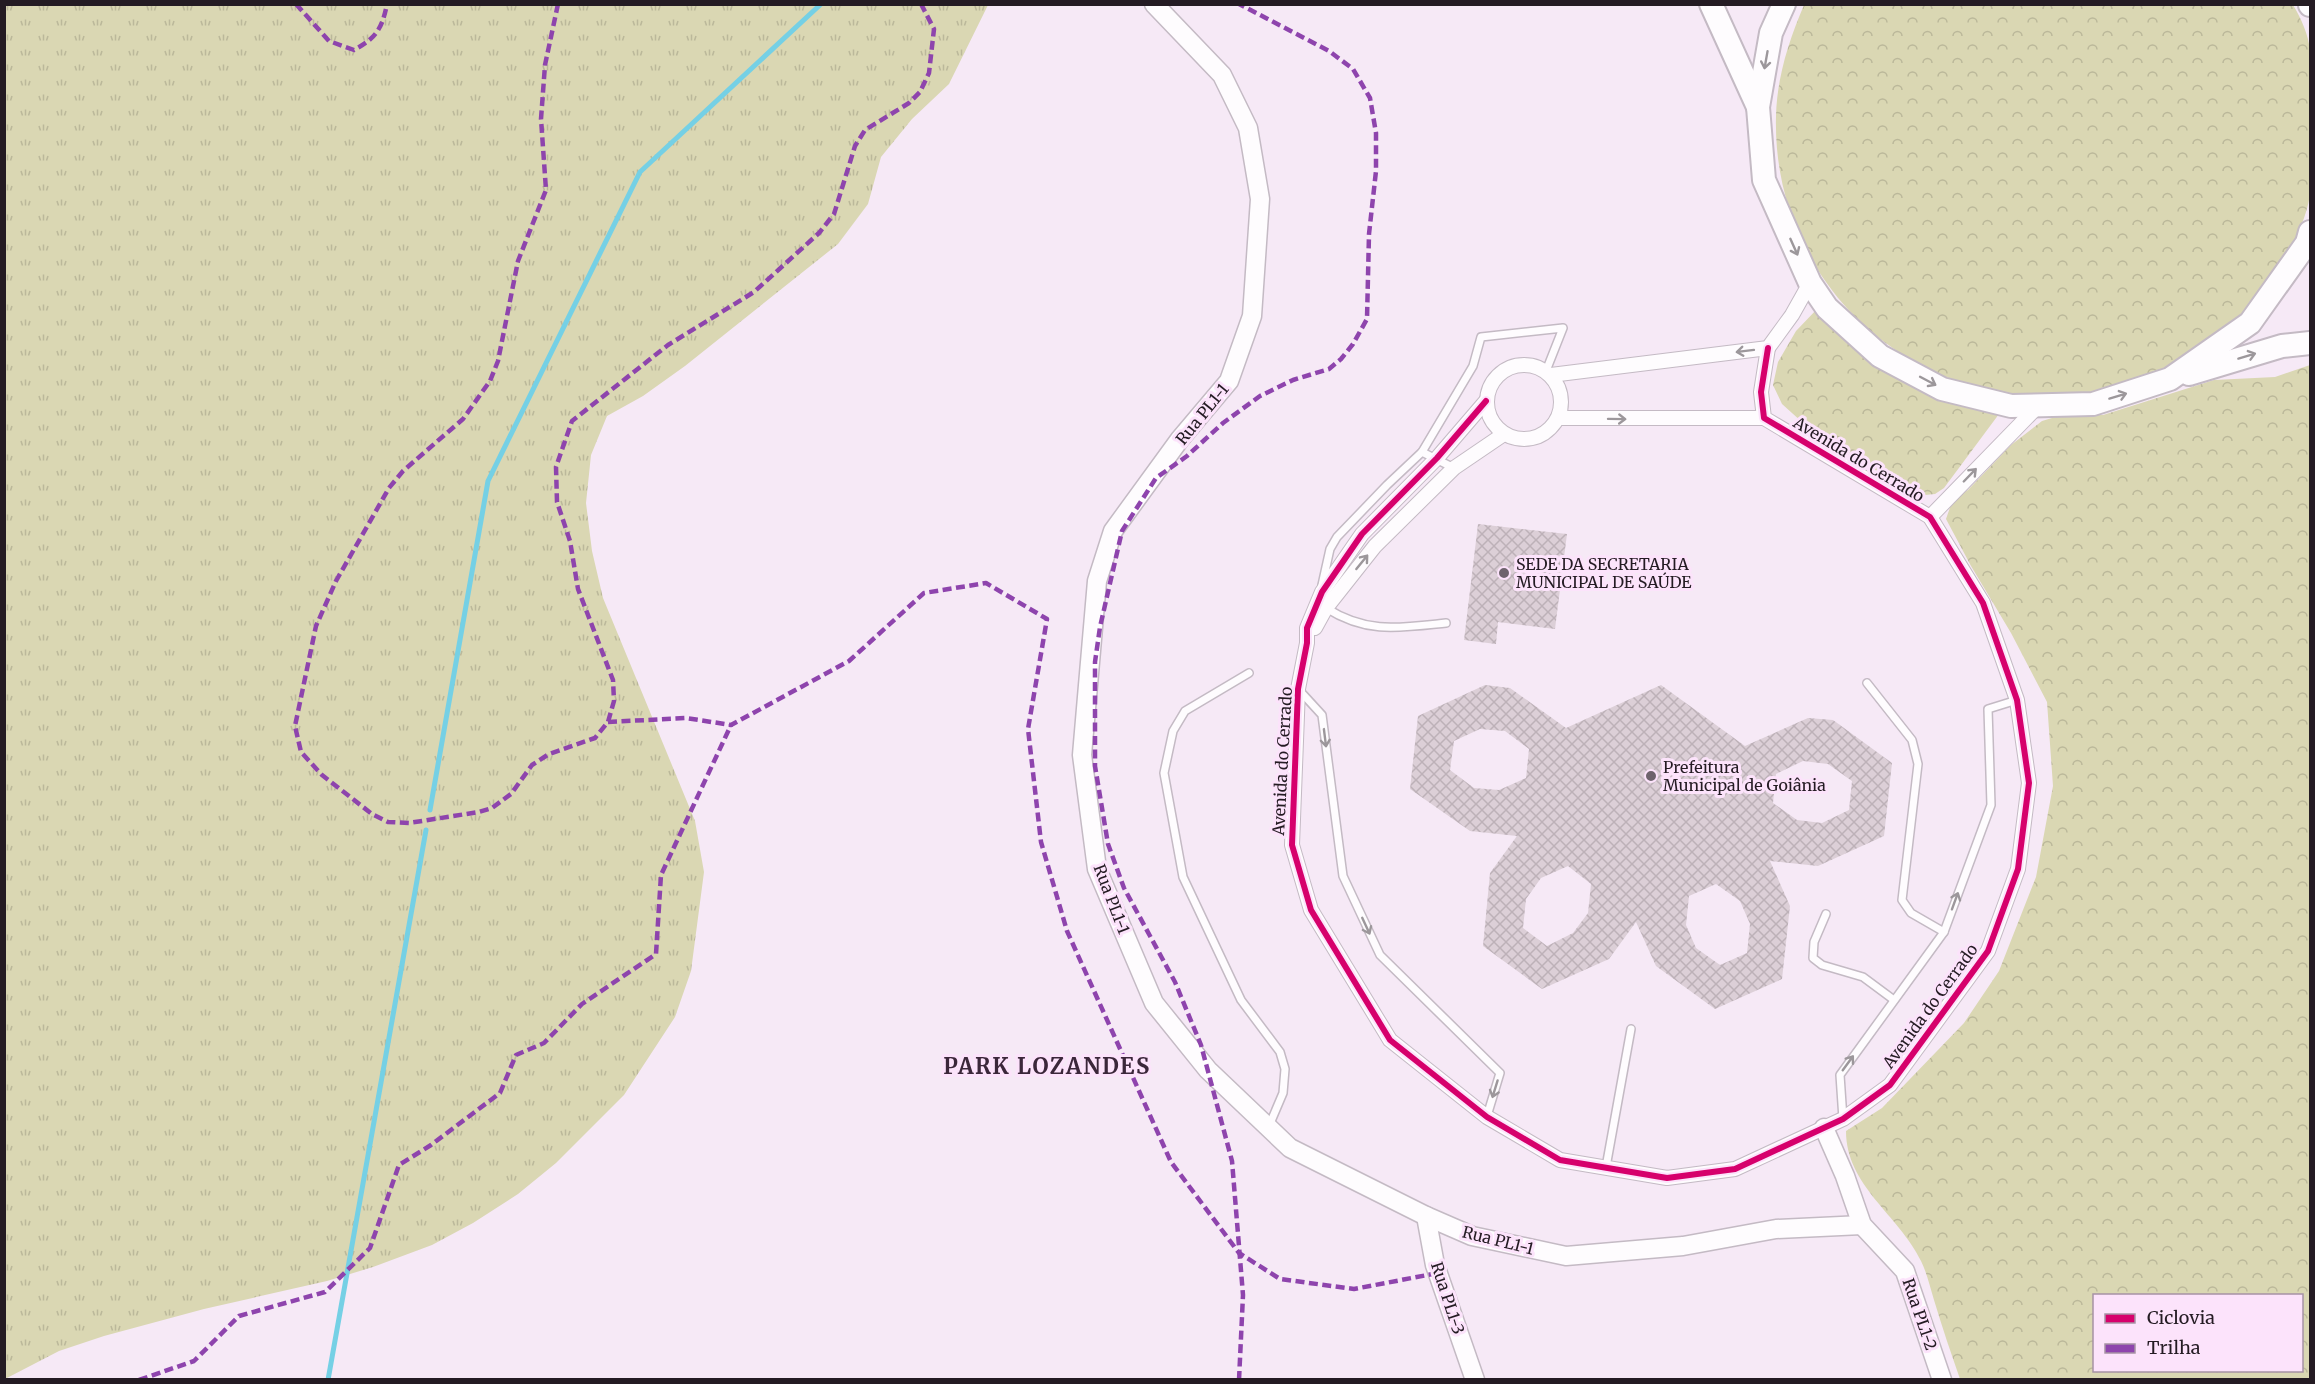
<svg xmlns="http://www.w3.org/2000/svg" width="2315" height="1384" viewBox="0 0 2315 1384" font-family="Merriweather,serif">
<defs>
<pattern id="grass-tufts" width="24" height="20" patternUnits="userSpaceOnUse" patternTransform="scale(1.5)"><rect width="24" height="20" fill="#dad7b3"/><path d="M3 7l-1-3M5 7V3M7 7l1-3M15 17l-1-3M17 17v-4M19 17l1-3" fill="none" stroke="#bbb89a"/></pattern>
<pattern id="park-crowns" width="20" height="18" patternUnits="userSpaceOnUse" patternTransform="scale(1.5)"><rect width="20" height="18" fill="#dad7b3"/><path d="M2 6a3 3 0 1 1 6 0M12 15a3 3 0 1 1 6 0" fill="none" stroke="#bbb89a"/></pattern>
<pattern id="building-cross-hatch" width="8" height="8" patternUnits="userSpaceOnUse" patternTransform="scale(1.5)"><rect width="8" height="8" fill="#dccfd7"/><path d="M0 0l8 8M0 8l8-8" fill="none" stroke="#bdb1b8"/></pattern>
</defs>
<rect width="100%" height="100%" fill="#f6e9f6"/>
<path fill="url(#grass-tufts)" d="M 5,4 L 988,5 L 949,84 L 912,119 L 881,157 L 868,204 L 838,244 L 685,366 L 643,396 L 607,416 L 591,455 L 586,503 L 592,551 L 603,598 L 695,821 L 704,872 L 691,971 L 675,1017 L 624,1095 L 556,1163 L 518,1194 L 473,1223 L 432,1245 L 373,1267 L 327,1281 L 204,1309 L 104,1336 L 59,1351 L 5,1379 Z"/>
<g fill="url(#park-crowns)" fill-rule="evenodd">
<path d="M 1804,5 L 2293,5 C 2301,18 2309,36 2310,51 C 2314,83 2310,119 2310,151 C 2310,165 2312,181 2310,195 C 2304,233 2279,267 2256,297 C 2226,335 2182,365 2136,381 C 1955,443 1771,307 1776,116 C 1777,77 1789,40 1804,5 Z"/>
<path d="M 1818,308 C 1852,343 1898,386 1945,401 C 1962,407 1981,410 1999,414 L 1944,488 L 1935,494 L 1925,495 L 1895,481 L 1823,441 L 1782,404 L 1773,385 L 1778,362 L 1796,331 Z"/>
<path d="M 2310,365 L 2310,1379 L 1960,1379 C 1951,1353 1942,1327 1934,1300 C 1930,1287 1927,1273 1921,1261 C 1899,1215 1846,1186 1846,1131 L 1882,1108 L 1964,1023 L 1999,971 L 2036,877 L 2053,786 L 2047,702 L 2011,633 L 1971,566 L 1946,519 L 1953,499 L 1968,490 L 2011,445 L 2042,421 L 2062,415 L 2103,415 L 2214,380 L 2275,377 ZM 2094,1296 L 2302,1296 L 2302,1370 L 2094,1370 Z"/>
</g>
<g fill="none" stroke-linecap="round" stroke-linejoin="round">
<g stroke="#75d0e5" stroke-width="5">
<path d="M 430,810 L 488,481 L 640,172 L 821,4"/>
<path d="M 328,1380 L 426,830"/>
</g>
</g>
<g fill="url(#building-cross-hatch)" fill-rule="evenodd">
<path d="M 1478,524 L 1567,534 L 1555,629 L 1498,622 L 1496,644 L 1464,640 Z"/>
<path d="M 1485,685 L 1510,688 L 1566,728 L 1661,685 L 1745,746 L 1808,718 L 1833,720 L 1892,763 L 1884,836 L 1818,866 L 1770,861 L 1790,906 L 1782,979 L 1715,1009 L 1656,966 L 1636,922 L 1609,959 L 1542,989 L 1483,946 L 1490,873 L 1517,836 L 1470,831 L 1410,789 L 1418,716 ZM 1480,729 L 1505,731 L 1529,749 L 1526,778 L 1499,790 L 1474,788 L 1450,770 L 1454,741 ZM 1803,761 L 1828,764 L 1852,781 L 1849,810 L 1822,823 L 1797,820 L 1773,803 L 1776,774 ZM 1568,866 L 1591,884 L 1588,913 L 1573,933 L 1547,946 L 1523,928 L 1526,899 L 1541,878 ZM 1716,884 L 1740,901 L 1750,924 L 1747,953 L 1720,965 L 1696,948 L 1686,925 L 1689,896 Z"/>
</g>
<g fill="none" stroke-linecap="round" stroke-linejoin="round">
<defs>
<g id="service">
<path d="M 1422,452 L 1454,468"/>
<path d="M 1322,585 L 1330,549 L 1337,537 L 1387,485 L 1422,452 L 1473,366 L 1481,337 L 1563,328 L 1546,371"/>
<path d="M 1326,608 C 1367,634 1399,628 1446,623"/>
<path d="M 1249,673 L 1185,711 L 1173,731 L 1164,773 L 1183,877 L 1241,1000 L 1280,1052 L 1285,1069 L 1283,1093 L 1269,1126"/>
<path d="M 1867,683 L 1912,740 L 1918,764 L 1902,900 L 1911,913 L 1944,932"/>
<path d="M 1300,691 L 1322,715 L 1343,876 L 1380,955 L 1500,1073 L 1487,1116"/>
<path d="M 1826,914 L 1814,942 L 1813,958 L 1822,965 L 1863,977 L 1894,1000"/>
<path d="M 1843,1119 L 1840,1075 L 1944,932 L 1991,805 L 1988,709 L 2017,700"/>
<path d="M 1606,1167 L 1631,1029"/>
</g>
<g id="minor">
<circle cx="1524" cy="402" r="37"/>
<path d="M 1551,375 L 1768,348 L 1792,315 L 1810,283"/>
<path d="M 1486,401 L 1437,458 L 1362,534 L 1322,592 L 1307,628 L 1307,643 L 1298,689 L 1292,845 L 1311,910 L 1390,1040 L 1487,1117 L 1560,1160 L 1667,1178 L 1735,1169 L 1843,1119 L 1890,1085 L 1988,951 L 2018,869 L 2029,783 L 2017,700 L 1983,603 L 1930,517 L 1764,418 L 1761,392 L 1768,348"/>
<path d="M 1558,418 L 1764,418"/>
<path d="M 1930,517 L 2039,405"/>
<path d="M 1315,628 L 1326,608 L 1375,546 L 1454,468 L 1504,434"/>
</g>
<g id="tertiary">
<path d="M 1154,4 L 1222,75 L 1248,128 L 1260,199 L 1252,316 L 1229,381 L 1180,439 L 1113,531 L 1097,581 L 1082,755 L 1097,869 L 1154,1003 L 1208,1070 L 1290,1148 L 1426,1216 L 1472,1236 L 1566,1256 L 1683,1246 L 1776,1229 L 1862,1225"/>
<path d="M 1824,1128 L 1845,1176 L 1862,1225 L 1905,1271 L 1942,1380"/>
<path d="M 1426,1216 L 1435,1265 L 1475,1380"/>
</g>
<g id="primary">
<path d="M 1711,4 L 1758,107"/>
<path d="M 1784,4 L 1771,33 L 1758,107 L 1764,180 L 1810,283 L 1827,308 L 1880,356 L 1942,389 L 2011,406 L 2093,404 L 2170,379 L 2250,323 L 2307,243 L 2310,232"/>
<path d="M 2310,4 L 2310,5"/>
<path d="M 2189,374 L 2282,346 L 2310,343"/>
</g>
</defs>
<use href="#service" stroke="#c4bac4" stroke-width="10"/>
<use href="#minor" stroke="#c4bac4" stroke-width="16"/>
<use href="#tertiary" stroke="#c4bac4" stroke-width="21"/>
<use href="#primary" stroke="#c4bac4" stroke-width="26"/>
<use href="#service" stroke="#fefcfe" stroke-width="7"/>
<use href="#minor" stroke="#fefcfe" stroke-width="14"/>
<use href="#tertiary" stroke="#fefcfe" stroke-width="18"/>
<use href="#primary" stroke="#fefcfe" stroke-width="22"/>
<g stroke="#8e44ad" stroke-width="4.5" stroke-dasharray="9 4.5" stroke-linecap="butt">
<path d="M 296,4 L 329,41 L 354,50 C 376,38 382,29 387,4"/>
<path d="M 558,4 L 545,65 L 541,119 L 546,190 L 518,261 L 498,361 L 490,381 L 463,419 L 403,471 L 389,488 L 336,581 L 316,626 L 295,726 L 301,752 L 322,775 L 372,814 L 388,822 L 409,823 L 479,812 L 492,808 L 511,794 L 532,765 L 549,754 L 595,738 L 608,722 L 614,701 L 613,680 L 578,589 L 570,541 L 557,502 L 556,467 L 572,421 L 668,345 L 754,292 L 819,233 L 834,214 L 855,146 L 865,130 L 909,103 L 920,92 L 929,73 L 934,29 L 921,4"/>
<path d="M 608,722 L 686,718 L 731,725 L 849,661 L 924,593 L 986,583 L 1047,619 L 1028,729 L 1041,842 L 1067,931 L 1171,1162 L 1239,1253 L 1280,1279 L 1354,1289 L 1438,1273"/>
<path d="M 139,1380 L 194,1361 L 239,1316 L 325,1292 L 370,1248 L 399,1165 L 431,1145 L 500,1093 L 516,1055 L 544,1043 L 582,1004 L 656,954 L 661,875 L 731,725"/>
<path d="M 1239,1380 L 1243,1295 L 1232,1161 L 1201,1045 L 1175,982 L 1124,888 L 1108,844 L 1095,766 L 1095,662 L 1100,627 L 1122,531 L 1156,478 L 1187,456 L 1223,423 L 1260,396 L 1293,380 L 1329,369 L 1341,359 L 1353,344 L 1367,319 L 1369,234 L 1376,171 L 1376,133 L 1370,98 L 1353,69 L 1329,51 L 1239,4"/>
</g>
<defs>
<path id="cycleway" d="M 1486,401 L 1437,458 L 1362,534 L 1322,592 L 1307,628 L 1307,643 L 1298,689 L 1292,845 L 1311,910 L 1390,1040 L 1487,1117 L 1560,1160 L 1667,1178 L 1735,1169 L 1843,1119 L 1890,1085 L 1988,951 L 2018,869 L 2029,783 L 2017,700 L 1983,603 L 1930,517 L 1764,418 L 1761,392 L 1768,348"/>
</defs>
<use href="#cycleway" stroke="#fce3fb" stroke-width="10"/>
<use href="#cycleway" stroke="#d6006c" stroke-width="6"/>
</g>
<defs><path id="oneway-shaft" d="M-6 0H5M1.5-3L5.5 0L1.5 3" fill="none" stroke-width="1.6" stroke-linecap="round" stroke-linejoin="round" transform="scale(1.5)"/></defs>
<g stroke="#9c979b">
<use href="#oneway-shaft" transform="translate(1766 60) rotate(100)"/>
<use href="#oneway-shaft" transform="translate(1794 247) rotate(66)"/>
<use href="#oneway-shaft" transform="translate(1745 351) rotate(173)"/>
<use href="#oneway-shaft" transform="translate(2247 356) rotate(-17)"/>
<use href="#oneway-shaft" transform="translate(1928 381) rotate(28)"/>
<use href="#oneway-shaft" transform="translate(2118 396) rotate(-17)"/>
<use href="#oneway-shaft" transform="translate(1617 419) rotate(1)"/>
<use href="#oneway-shaft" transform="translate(1970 475) rotate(-46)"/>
<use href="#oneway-shaft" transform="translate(1362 562) rotate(-51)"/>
<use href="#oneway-shaft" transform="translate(1325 738) rotate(83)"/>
<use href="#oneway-shaft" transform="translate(1955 901) rotate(-70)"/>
<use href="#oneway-shaft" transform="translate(1366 926) rotate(65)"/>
<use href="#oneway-shaft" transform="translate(1848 1063) rotate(-54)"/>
<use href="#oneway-shaft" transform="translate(1495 1089) rotate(107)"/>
</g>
<g fill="#6e636d" stroke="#fce3fb" stroke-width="2">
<circle cx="1504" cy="573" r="6"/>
<circle cx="1651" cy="776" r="6"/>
</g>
<g text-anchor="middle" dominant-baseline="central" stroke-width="6" stroke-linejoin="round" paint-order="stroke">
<g font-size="16" fill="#241b23" stroke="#fce3fb">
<text transform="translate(1202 414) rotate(-51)">Rua PL1-1</text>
<text transform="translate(1859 459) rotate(31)">Avenida do Cerrado</text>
<text transform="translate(1282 761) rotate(-87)">Avenida do Cerrado</text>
<text transform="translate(1112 899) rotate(69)">Rua PL1-1</text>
<text transform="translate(1930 1006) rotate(-54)">Avenida do Cerrado</text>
<text transform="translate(1498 1240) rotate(14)">Rua PL1-1</text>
<text transform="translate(1448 1298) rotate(72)">Rua PL1-3</text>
<text transform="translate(1920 1314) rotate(71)">Rua PL1-2</text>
</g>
<g font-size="16" fill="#241b23" stroke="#fce3fb" text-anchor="start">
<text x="1516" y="564">SEDE DA SECRETARIA<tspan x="1516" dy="18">MUNICIPAL DE SAÚDE</tspan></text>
<text x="1663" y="767">Prefeitura<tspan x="1663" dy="18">Municipal de Goiânia</tspan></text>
</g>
<g font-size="22" font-weight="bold" letter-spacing="1.5" fill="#3b273a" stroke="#fce3fb">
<text x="1047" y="1066">PARK LOZANDES</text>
</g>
</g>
<rect width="2315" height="1384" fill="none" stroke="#241b23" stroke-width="12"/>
<rect x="2093" y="1294" width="210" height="78" fill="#fce3fb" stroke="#a693a5" stroke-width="1.5"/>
<rect x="2105" y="1314" width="30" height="9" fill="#d6006c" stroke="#a693a5" stroke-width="1.5"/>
<text x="2147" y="1324" font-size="18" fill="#241b23">Ciclovia</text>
<rect x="2105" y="1344" width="30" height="9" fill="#8e44ad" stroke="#a693a5" stroke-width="1.5"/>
<text x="2147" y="1354" font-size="18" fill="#241b23">Trilha</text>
</svg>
